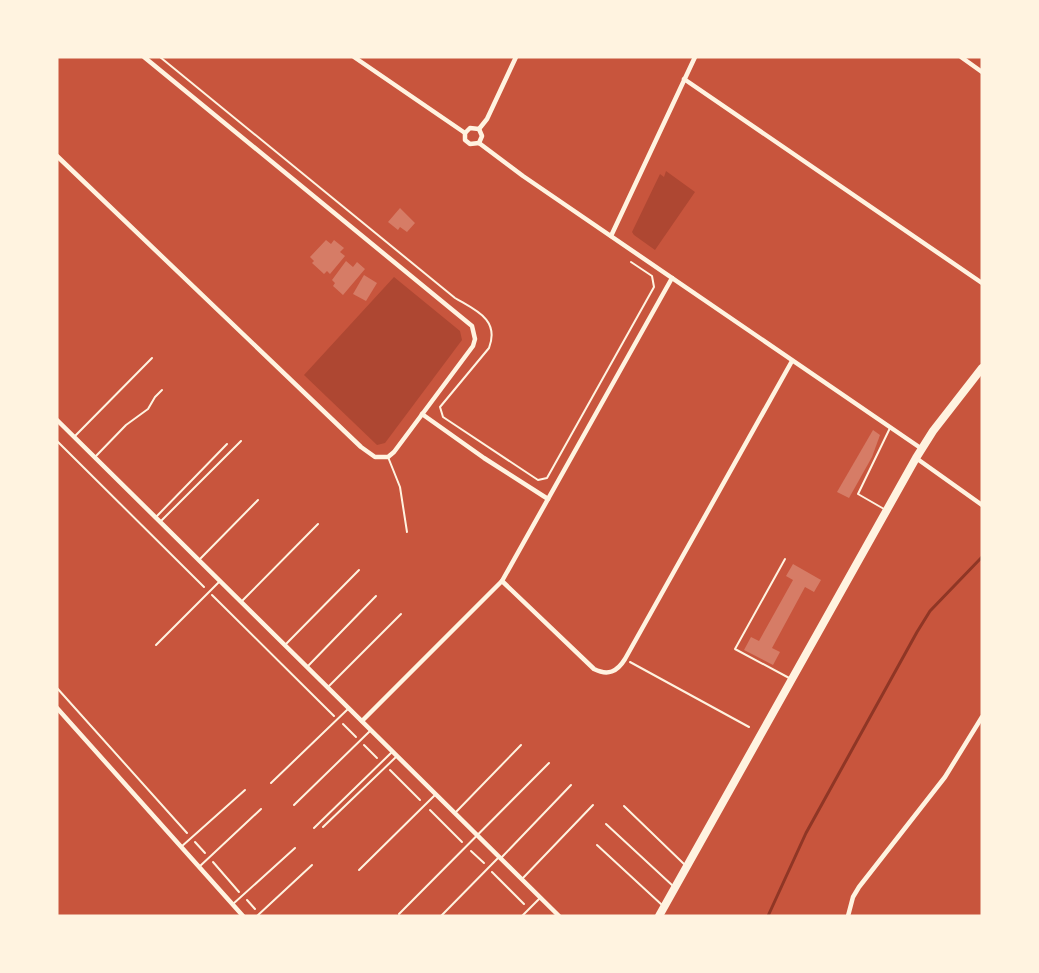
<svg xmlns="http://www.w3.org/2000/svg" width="1039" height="973" viewBox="0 0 1039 973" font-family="'Golos Text',sans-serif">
<rect width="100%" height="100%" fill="#c8553d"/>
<g fill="#ae4732">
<path d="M 666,171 L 695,192 L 655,250 L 634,235 L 632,232 L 660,174 L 664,177 Z"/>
<path d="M 394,277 L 460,331 L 462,340 L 385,443 L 377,445 L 304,375 Z"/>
</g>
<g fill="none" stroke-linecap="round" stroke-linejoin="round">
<path stroke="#8f3625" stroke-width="3" d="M 768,916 L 806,833 L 917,632 L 930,611 L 982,557"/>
</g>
<g fill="#d67c66">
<path d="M 400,208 L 415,223 L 407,232 L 400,227 L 398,230 L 388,222 Z"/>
<path d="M 326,240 L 331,244 L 334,240 L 344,248 L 340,252 L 345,256 L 330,274 L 327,271 L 324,274 L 312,263 L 314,261 L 310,257 Z"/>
<path d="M 346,261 L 353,267 L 357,262 L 365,269 L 343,295 L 333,286 L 335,283 L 332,280 Z"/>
<path d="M 364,275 L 377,283 L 366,301 L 353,294 Z"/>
<path d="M 873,430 L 880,435 L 872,457 L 849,498 L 837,492 Z"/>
<path d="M 793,564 L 821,580 L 814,592 L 805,587 L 772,648 L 780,652 L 773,665 L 744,650 L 751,637 L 759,641 L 793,580 L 786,576 Z"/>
</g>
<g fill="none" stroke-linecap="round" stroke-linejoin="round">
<g stroke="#fff3e0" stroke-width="2">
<path d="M 160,57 L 455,298 C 475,310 500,319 489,348 L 440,407 L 443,417 L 538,480 L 547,478 L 654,287 L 652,276 L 631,262"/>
<path d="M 57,441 L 204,587"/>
<path d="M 212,595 L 334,716"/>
<path d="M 630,662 L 749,727"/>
<path d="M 57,688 L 187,833"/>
<path d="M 343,724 L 356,737"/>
<path d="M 364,745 L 377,758"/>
<path d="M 390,770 L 420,800"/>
<path d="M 430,810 L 462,842"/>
<path d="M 195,842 L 205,853"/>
<path d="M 471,851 L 484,863"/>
<path d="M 213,862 L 239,892"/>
<path d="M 492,872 L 524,904"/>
<path d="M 247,900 L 255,909"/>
</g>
<g stroke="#fff3e0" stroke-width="2">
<path d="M 74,437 L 152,358"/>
<path d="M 95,457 L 126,425 L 148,409 L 155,397 L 162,390"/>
<path d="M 388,457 L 400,487 L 407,532"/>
<path d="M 884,509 L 858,494 L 890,428"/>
<path d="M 156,517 L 227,444"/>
<path d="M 160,522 L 241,441"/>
<path d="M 785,559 L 735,649 L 791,679"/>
<path d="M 199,560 L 258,500"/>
<path d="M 242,601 L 318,524"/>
<path d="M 156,645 L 220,581"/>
<path d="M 285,645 L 359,570"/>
<path d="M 307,667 L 376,596"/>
<path d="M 329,686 L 401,614"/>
<path d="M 271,783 L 349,708"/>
<path d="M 294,805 L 371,730"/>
<path d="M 624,806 L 685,865"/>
<path d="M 455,813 L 521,745"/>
<path d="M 606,824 L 673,886"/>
<path d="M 323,827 L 397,756"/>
<path d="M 314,828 L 392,752"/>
<path d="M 597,845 L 662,905"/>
<path d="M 181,847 L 245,790"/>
<path d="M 501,858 L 571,785"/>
<path d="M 199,867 L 261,809"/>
<path d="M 359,870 L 436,794"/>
<path d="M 522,879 L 593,805"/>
<path d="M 233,904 L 295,848"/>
<path d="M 399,914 L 549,763"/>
<path d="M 257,916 L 312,865"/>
<path d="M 441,916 L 499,857"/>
<path d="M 522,916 L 540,898"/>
</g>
<g stroke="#fff3e0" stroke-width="4.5">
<path d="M 354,57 L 465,133"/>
<path d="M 961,57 L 982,72"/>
<path d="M 684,79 L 982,283"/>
<path d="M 479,129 L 487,119 L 516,57"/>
<path d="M 465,133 L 465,140 L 470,144 L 479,143"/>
<path d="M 465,133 L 470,128 L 479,129"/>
<path d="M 479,143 L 523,176 L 922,449"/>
<path d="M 479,143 L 482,136 L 479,129"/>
<path d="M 57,156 L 361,447 L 375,457 L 388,457 L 394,452 L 473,346 L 475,339 L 472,326 L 144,57"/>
<path d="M 611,236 L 695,57"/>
<path d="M 422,414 L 484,458 L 548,499"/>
<path d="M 57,420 L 559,916"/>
<path d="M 916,458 L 982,505"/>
<path d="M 502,581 L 594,669 C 608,676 617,672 625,659 L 792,361"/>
<path d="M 57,708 L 243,916"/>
<path d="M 362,721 L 502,581 L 672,278"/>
<path d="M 848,916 L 853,897 L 859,887 L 945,777 L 982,717"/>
</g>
<path stroke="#fff3e0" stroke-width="8" d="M 659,916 L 916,458 L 933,431 L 982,368"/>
</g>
<rect width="1039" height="973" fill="none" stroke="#fff3e0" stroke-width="117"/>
</svg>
